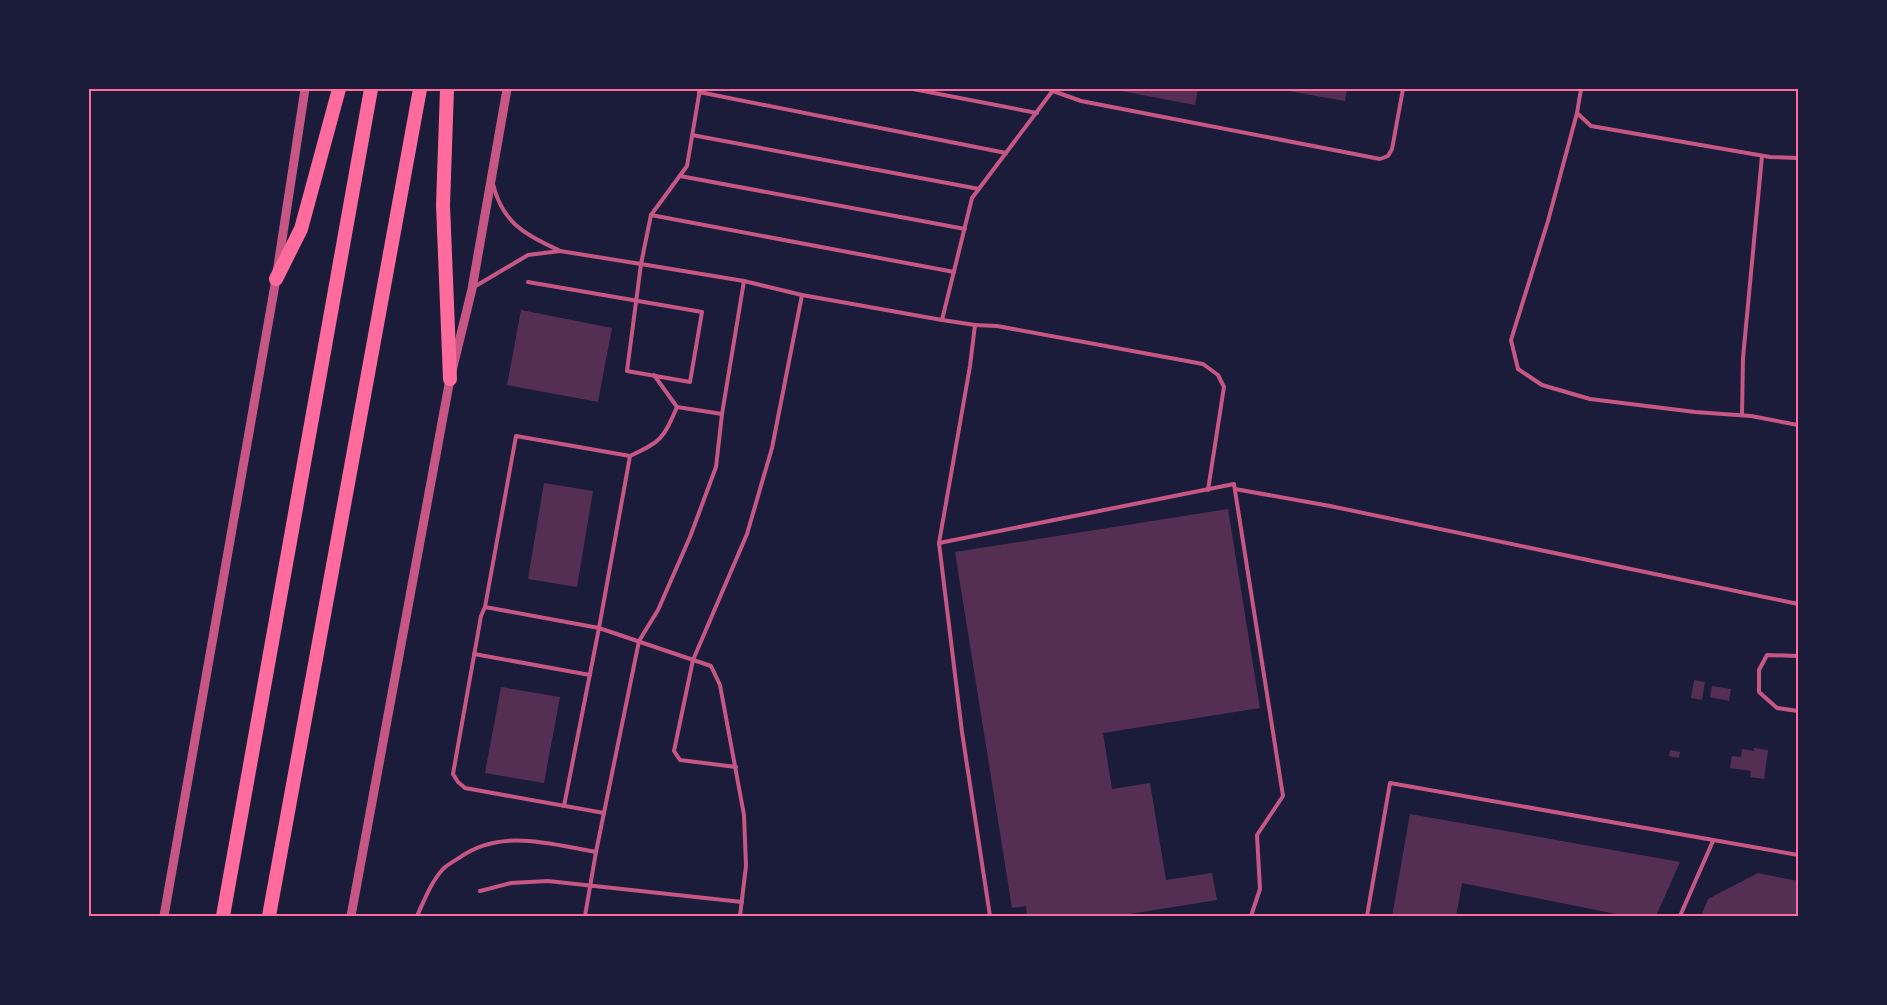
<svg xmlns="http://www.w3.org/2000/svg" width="1887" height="1005" viewBox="0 0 1887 1005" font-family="'Alegreya Sans',sans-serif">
<rect width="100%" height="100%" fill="#1b1b3a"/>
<g fill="#542f53">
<path d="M 1110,89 L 1198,89 L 1195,105 Z"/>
<path d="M 1277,89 L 1347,89 L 1345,101 Z"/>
<path d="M 521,310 L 612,328 L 598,402 L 507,385 Z"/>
<path d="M 544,483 L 593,491 L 577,587 L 528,579 Z"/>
<path d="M 1228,509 L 1260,708 L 1103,733 L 1112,789 L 1150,783 L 1166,880 L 1212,873 L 1217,900 L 1117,916 L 1027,916 L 1026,906 L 1012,908 L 955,552 Z"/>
<path d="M 1694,680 L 1705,682 L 1702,700 L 1691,698 Z"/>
<path d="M 1712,686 L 1731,689 L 1729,701 L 1710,697 Z"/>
<path d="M 501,687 L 560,697 L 544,783 L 485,773 Z"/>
<path d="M 1754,748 L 1768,750 L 1764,779 L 1750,777 L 1751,771 L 1730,768 L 1732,756 L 1741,757 L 1742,749 L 1754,751 Z"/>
<path d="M 1670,750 L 1680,752 L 1679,758 L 1669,756 Z"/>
<path d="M 1410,814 L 1680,862 L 1656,916 L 1626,916 L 1462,883 L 1456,916 L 1392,916 Z"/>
<path d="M 1758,873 L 1798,881 L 1798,916 L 1701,916 L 1708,899 Z"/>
</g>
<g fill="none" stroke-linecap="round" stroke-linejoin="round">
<g stroke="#c65784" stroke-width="4">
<path d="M 700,89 L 687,166 L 651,215 L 641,264 L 744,281 L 802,295 L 942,320"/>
<path d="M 913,89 L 1037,113"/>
<path d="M 1581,89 L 1577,113 L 1591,126 L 1770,157 L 1798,158"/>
<path d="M 1053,91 L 1081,101 L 1380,159 L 1388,156 L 1392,149 L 1403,89"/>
<path d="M 699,92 L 1006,153"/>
<path d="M 1577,113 L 1548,221 L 1511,340 L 1518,369 L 1542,385 L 1590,399 L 1695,412 L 1751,416 L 1798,425"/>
<path d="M 692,135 L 979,189"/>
<path d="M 680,176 L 965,229"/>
<path d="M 493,184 C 503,225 526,234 560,251"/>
<path d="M 651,215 L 954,272"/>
<path d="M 474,287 L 528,255 L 560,251 L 641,264 L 627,371 L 690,382 L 702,312 L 528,282"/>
<path d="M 975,325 L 997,326 L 1203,364 L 1218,375 L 1224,387 L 1208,490"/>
<path d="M 654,375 L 677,407 L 722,414"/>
<path d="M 1742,415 L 1743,358 L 1762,156"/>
<path d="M 630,456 C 662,441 663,439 677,407"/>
<path d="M 1235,489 L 1330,506 L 1798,604"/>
<path d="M 939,543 L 1234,484 L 1283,796 L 1257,835 L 1260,889 L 1251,916"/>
<path d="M 485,607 L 481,616 L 453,774 L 458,782 L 465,788 L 604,813"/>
<path d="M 474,654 L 590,675"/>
<path d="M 1798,656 L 1767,655 L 1759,670 L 1759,692 L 1777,708 L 1798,711"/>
<path d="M 736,767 L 680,760 L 674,751 L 693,660 L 747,534 L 772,448 L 802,295"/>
<path d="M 564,806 L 599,628 L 630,456 L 516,436 L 485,607 L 599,628 L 711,666 L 720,685 L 744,815 L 746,866 L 740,916"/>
<path d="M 480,891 L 511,883 L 548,881 L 742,902"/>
<path d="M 417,916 C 424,901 431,882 443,869 C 447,865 454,861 459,858 C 500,828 550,844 596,852"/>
<path d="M 585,916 L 596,852 L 639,641 L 658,610 L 690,537 L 716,467 L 722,414 L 744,281"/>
<path d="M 990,916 L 962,732 L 939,543 L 970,366 L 975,325 L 942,320 L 972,198 L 1054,89"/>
<path d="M 1367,916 L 1390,783 L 1798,855"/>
<path d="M 1680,916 L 1713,841"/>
</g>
<g stroke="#c65784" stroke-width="9">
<path d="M 164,916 L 276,279 L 305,89"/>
<path d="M 351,916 L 450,379 L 472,289 L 507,89"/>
</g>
<g stroke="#ff6b9d" stroke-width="14">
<path d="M 447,89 L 443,205 L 450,379"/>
<path d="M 276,279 L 301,229 L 339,89"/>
<path d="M 223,916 L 371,89"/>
<path d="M 269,916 L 420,89"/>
</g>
</g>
<rect width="1887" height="1005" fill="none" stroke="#1b1b3a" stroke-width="180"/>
<rect x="90" y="90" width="1707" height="825" fill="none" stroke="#ff6b9d" stroke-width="2"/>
</svg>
